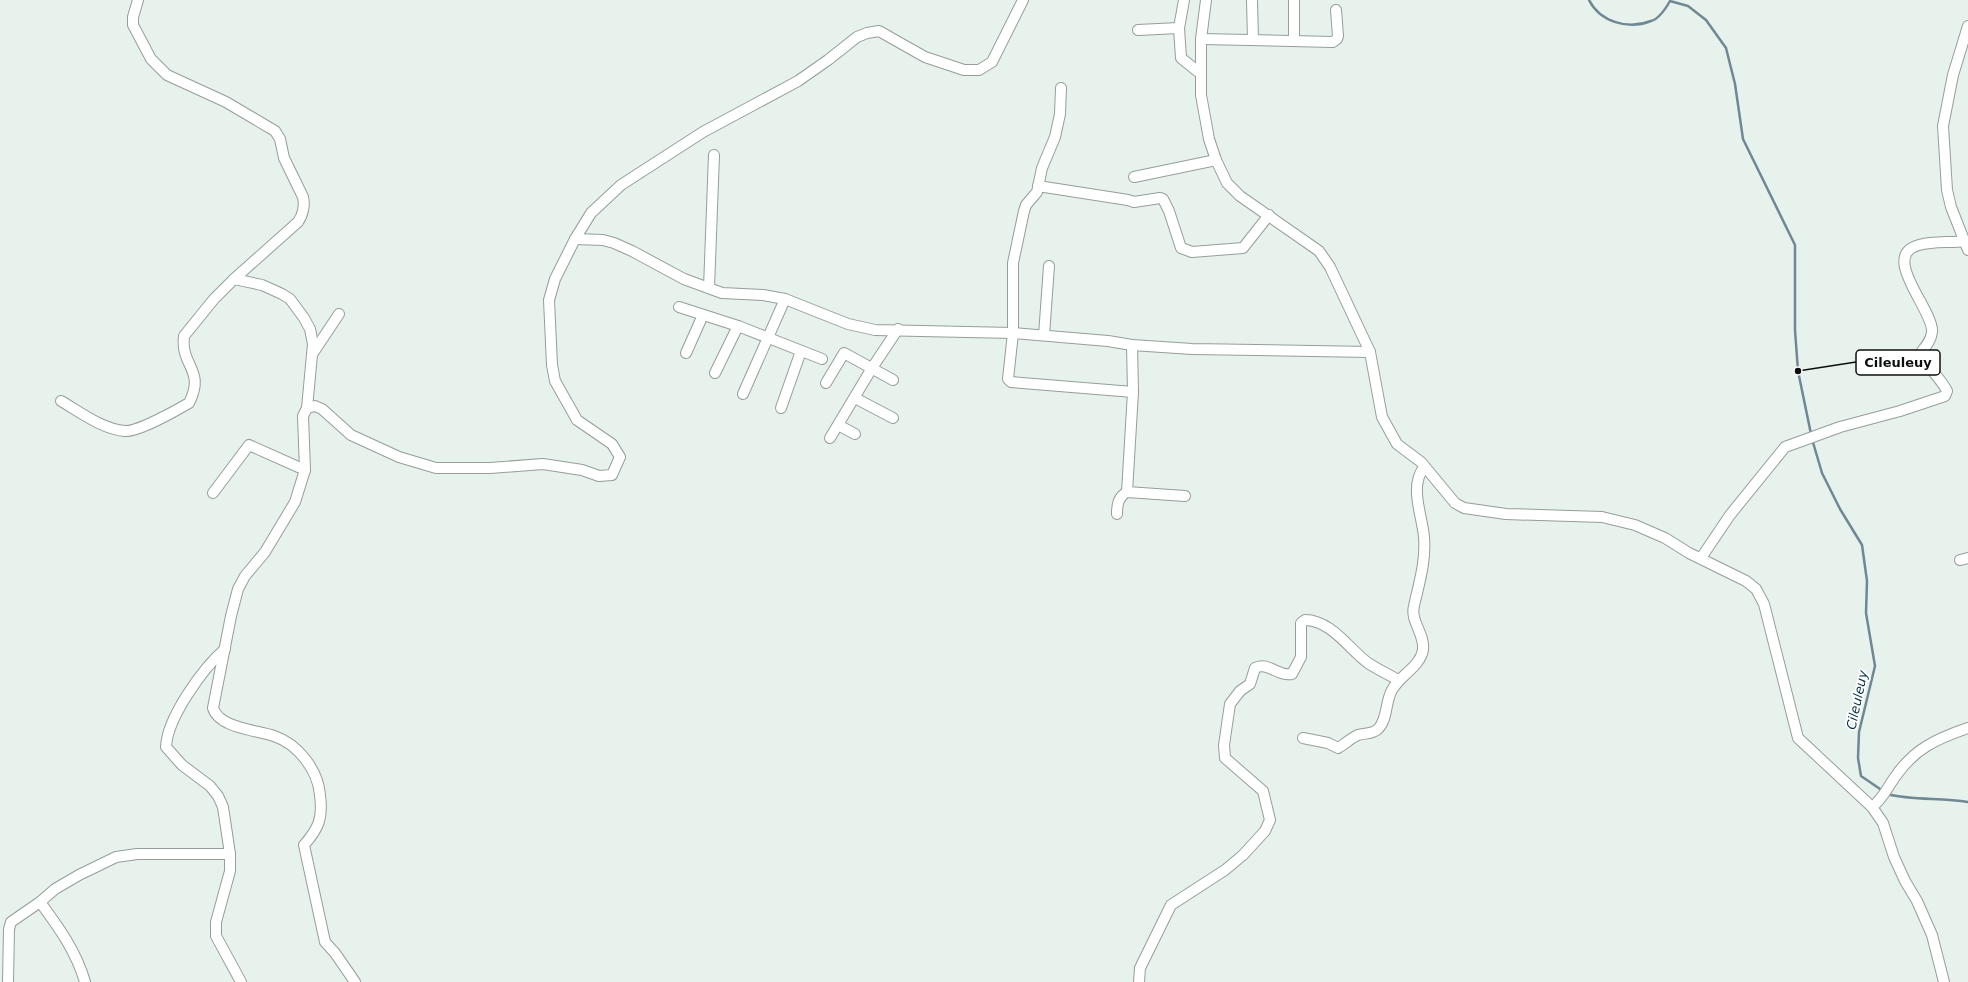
<svg xmlns="http://www.w3.org/2000/svg" width="1968" height="982" viewBox="0 0 1968 982" font-family="'DejaVu Sans',sans-serif">
<rect width="100%" height="100%" fill="#e8f2ed"/>
<g fill="none" stroke-linecap="round" stroke-linejoin="round">
<g stroke="#6f8893" stroke-width="2.5">
<path d="M 1589,0 C 1600,22 1628,30 1651,21 C 1659,19 1666,8 1670,1 L 1688,6 L 1706,20 L 1726,48 L 1735,84 L 1743,139 L 1795,245 L 1795,330 L 1798,371 L 1811,434"/>
<path d="M 1812,439 L 1822,473 L 1840,509 L 1862,545 L 1867,581 L 1866,613 L 1875,666 L 1859,732 L 1858,758 L 1861,776 L 1883,791"/>
<path d="M 1887,794 C 1914,801 1941,797 1968,802"/>
</g>
<defs>
<g id="minor">
<path d="M 138,0 L 133,17 L 133,25 L 151,59 L 167,75 L 226,102 L 275,131 L 280,139 L 284,158 L 303,197 C 305,205 303,215 298,222 L 234,279 L 262,285 L 282,294 L 290,299 L 304,318 L 310,329 L 313,344 L 307,408"/>
<path d="M 1206,0 L 1201,39 L 1201,95 L 1209,139 L 1216,160 L 1227,183 L 1240,196 L 1319,251 L 1330,267 L 1370,352 L 1382,417 L 1397,444 L 1421,462 L 1455,503 L 1464,508 L 1506,514 L 1602,517 L 1635,525 L 1665,538 L 1689,553 L 1746,581 L 1756,589 L 1764,604 L 1798,738 L 1872,807 L 1883,823 L 1894,857 L 1905,881 L 1917,901 L 1932,935 L 1944,982"/>
<path d="M 1252,0 L 1253,39"/>
<path d="M 1968,26 L 1953,75 L 1943,126 L 1947,190 L 1951,207 L 1968,250"/>
<path d="M 1179,28 L 1181,58 L 1201,74"/>
<path d="M 1138,30 L 1179,28 L 1184,0"/>
<path d="M 1201,39 L 1333,42 L 1337,39 L 1338,36 L 1336,10"/>
<path d="M 1294,41 L 1294,0"/>
<path d="M 1061,88 L 1060,114 L 1055,137 L 1042,168 L 1037,192 L 1026,205 L 1024,211 L 1013,263 L 1013,333 L 1008,379 L 1011,382 L 1133,392"/>
<path d="M 1134,177 L 1216,160"/>
<path d="M 1038,186 L 1128,200 L 1134,202 L 1160,198 L 1163,199 L 1169,211 L 1181,248 L 1192,252 L 1243,248 L 1269,215"/>
<path d="M 575,239 L 603,240 L 614,243 L 632,251 L 684,279 L 722,293 L 763,295 L 785,299 L 848,324 L 875,330 L 1013,333 L 1108,341 L 1132,345 L 1192,349 L 1370,352"/>
<path d="M 709,288 L 714,155"/>
<path d="M 679,307 L 738,326 L 822,359"/>
<path d="M 1044,335 L 1049,266"/>
<path d="M 313,353 L 339,314"/>
<path d="M 686,353 L 703,315"/>
<path d="M 715,373 L 738,326"/>
<path d="M 826,383 L 844,353 L 893,380"/>
<path d="M 743,394 L 785,299"/>
<path d="M 855,398 L 893,418"/>
<path d="M 61,401 C 80,412 102,429 125,431 C 138,432 177,410 189,403 C 206,370 180,366 184,336 L 214,299 L 234,279"/>
<path d="M 781,408 L 801,351"/>
<path d="M 838,425 L 855,434"/>
<path d="M 830,438 L 872,368 L 898,329"/>
<path d="M 1127,492 L 1133,392 L 1132,345"/>
<path d="M 213,493 L 249,445 L 305,470"/>
<path d="M 1117,514 C 1117,505 1118,497 1127,492 L 1185,496"/>
<path d="M 1701,558 L 1730,515 L 1785,447 L 1840,427 L 1900,411 L 1945,396 L 1947,391 C 1941,378 1923,364 1922,351 C 1927,345 1931,340 1932,332 C 1934,310 1879,256 1919,245 C 1933,241 1950,243 1965,241"/>
<path d="M 1960,560 L 1968,558"/>
<path d="M 225,649 C 203,668 167,718 166,747 L 182,765 L 210,786 L 218,796 L 223,807 L 230,854 L 230,871 L 216,922 L 216,936 L 241,982"/>
<path d="M 1303,738 L 1328,743 L 1338,748 C 1345,744 1351,738 1358,735 C 1365,733 1373,734 1378,729 C 1388,719 1385,702 1392,690 C 1400,675 1420,667 1423,650 C 1425,634 1410,621 1414,606 C 1419,583 1426,562 1424,537 C 1422,514 1409,487 1424,467"/>
<path d="M 1872,807 C 1883,799 1887,788 1895,777 C 1914,749 1936,739 1968,728"/>
<path d="M 40,902 C 59,928 76,951 85,982"/>
<path d="M 8,982 L 9,929 L 11,922 L 40,902 L 55,889 L 79,875 L 116,857 L 137,854 L 230,854"/>
<path d="M 355,982 L 335,953 L 325,942 L 304,845 C 319,828 323,818 320,795 C 318,770 298,744 274,736 C 256,730 219,728 213,708 L 231,616 L 238,589 L 245,576 L 265,552 L 295,502 L 305,470 L 303,416 L 307,408 L 315,406 L 322,409 L 351,435 L 399,457 L 436,468 L 490,468 L 543,464 L 582,470 L 599,476 L 612,475 L 620,457 L 612,444 L 577,420 L 555,381 L 552,365 L 549,300 L 555,279 L 575,239 L 591,213 L 621,185 L 703,132 L 798,81 L 828,60 L 857,37 L 867,33 L 879,31 L 925,57 L 964,70 L 979,70 L 992,62 L 1023,0"/>
<path d="M 1139,982 L 1140,968 L 1171,905 L 1225,870 L 1243,855 L 1265,831 L 1270,820 L 1263,791 L 1225,758 L 1224,745 L 1230,704 L 1240,691 L 1250,684 L 1255,668 C 1268,661 1278,677 1292,674 L 1301,657 L 1301,623 L 1305,620 C 1331,620 1349,649 1368,663 C 1377,669 1388,674 1398,680"/>
</g>
</defs>
<use href="#minor" stroke="#959e99" stroke-width="12"/>
<use href="#minor" stroke="#fff" stroke-width="10"/>
</g>
<g text-anchor="middle" dominant-baseline="central" stroke-width="3.5" stroke-linejoin="round" paint-order="stroke">
<g font-size="13" font-style="italic" fill="#003243" stroke="#fff">
<text transform="translate(1857 700) rotate(-78)">Cileuleuy</text>
</g>
</g>
<path fill="none" stroke="#0c0f0e" stroke-width="1.5" d="M1798 371L1856 362"/>
<circle fill="#0c0f0e" stroke="#fff" stroke-width="1.5" cx="1798" cy="371" r="4"/>
<rect fill="#fff" stroke="#0c0f0e" stroke-width="1.5" x="1856" y="350" width="84" height="25" rx="4"/>
<g font-size="13" text-anchor="middle" font-weight="bold" fill="#0c0f0e">
<text x="1898" y="367">Cileuleuy</text>
</g>
</svg>
